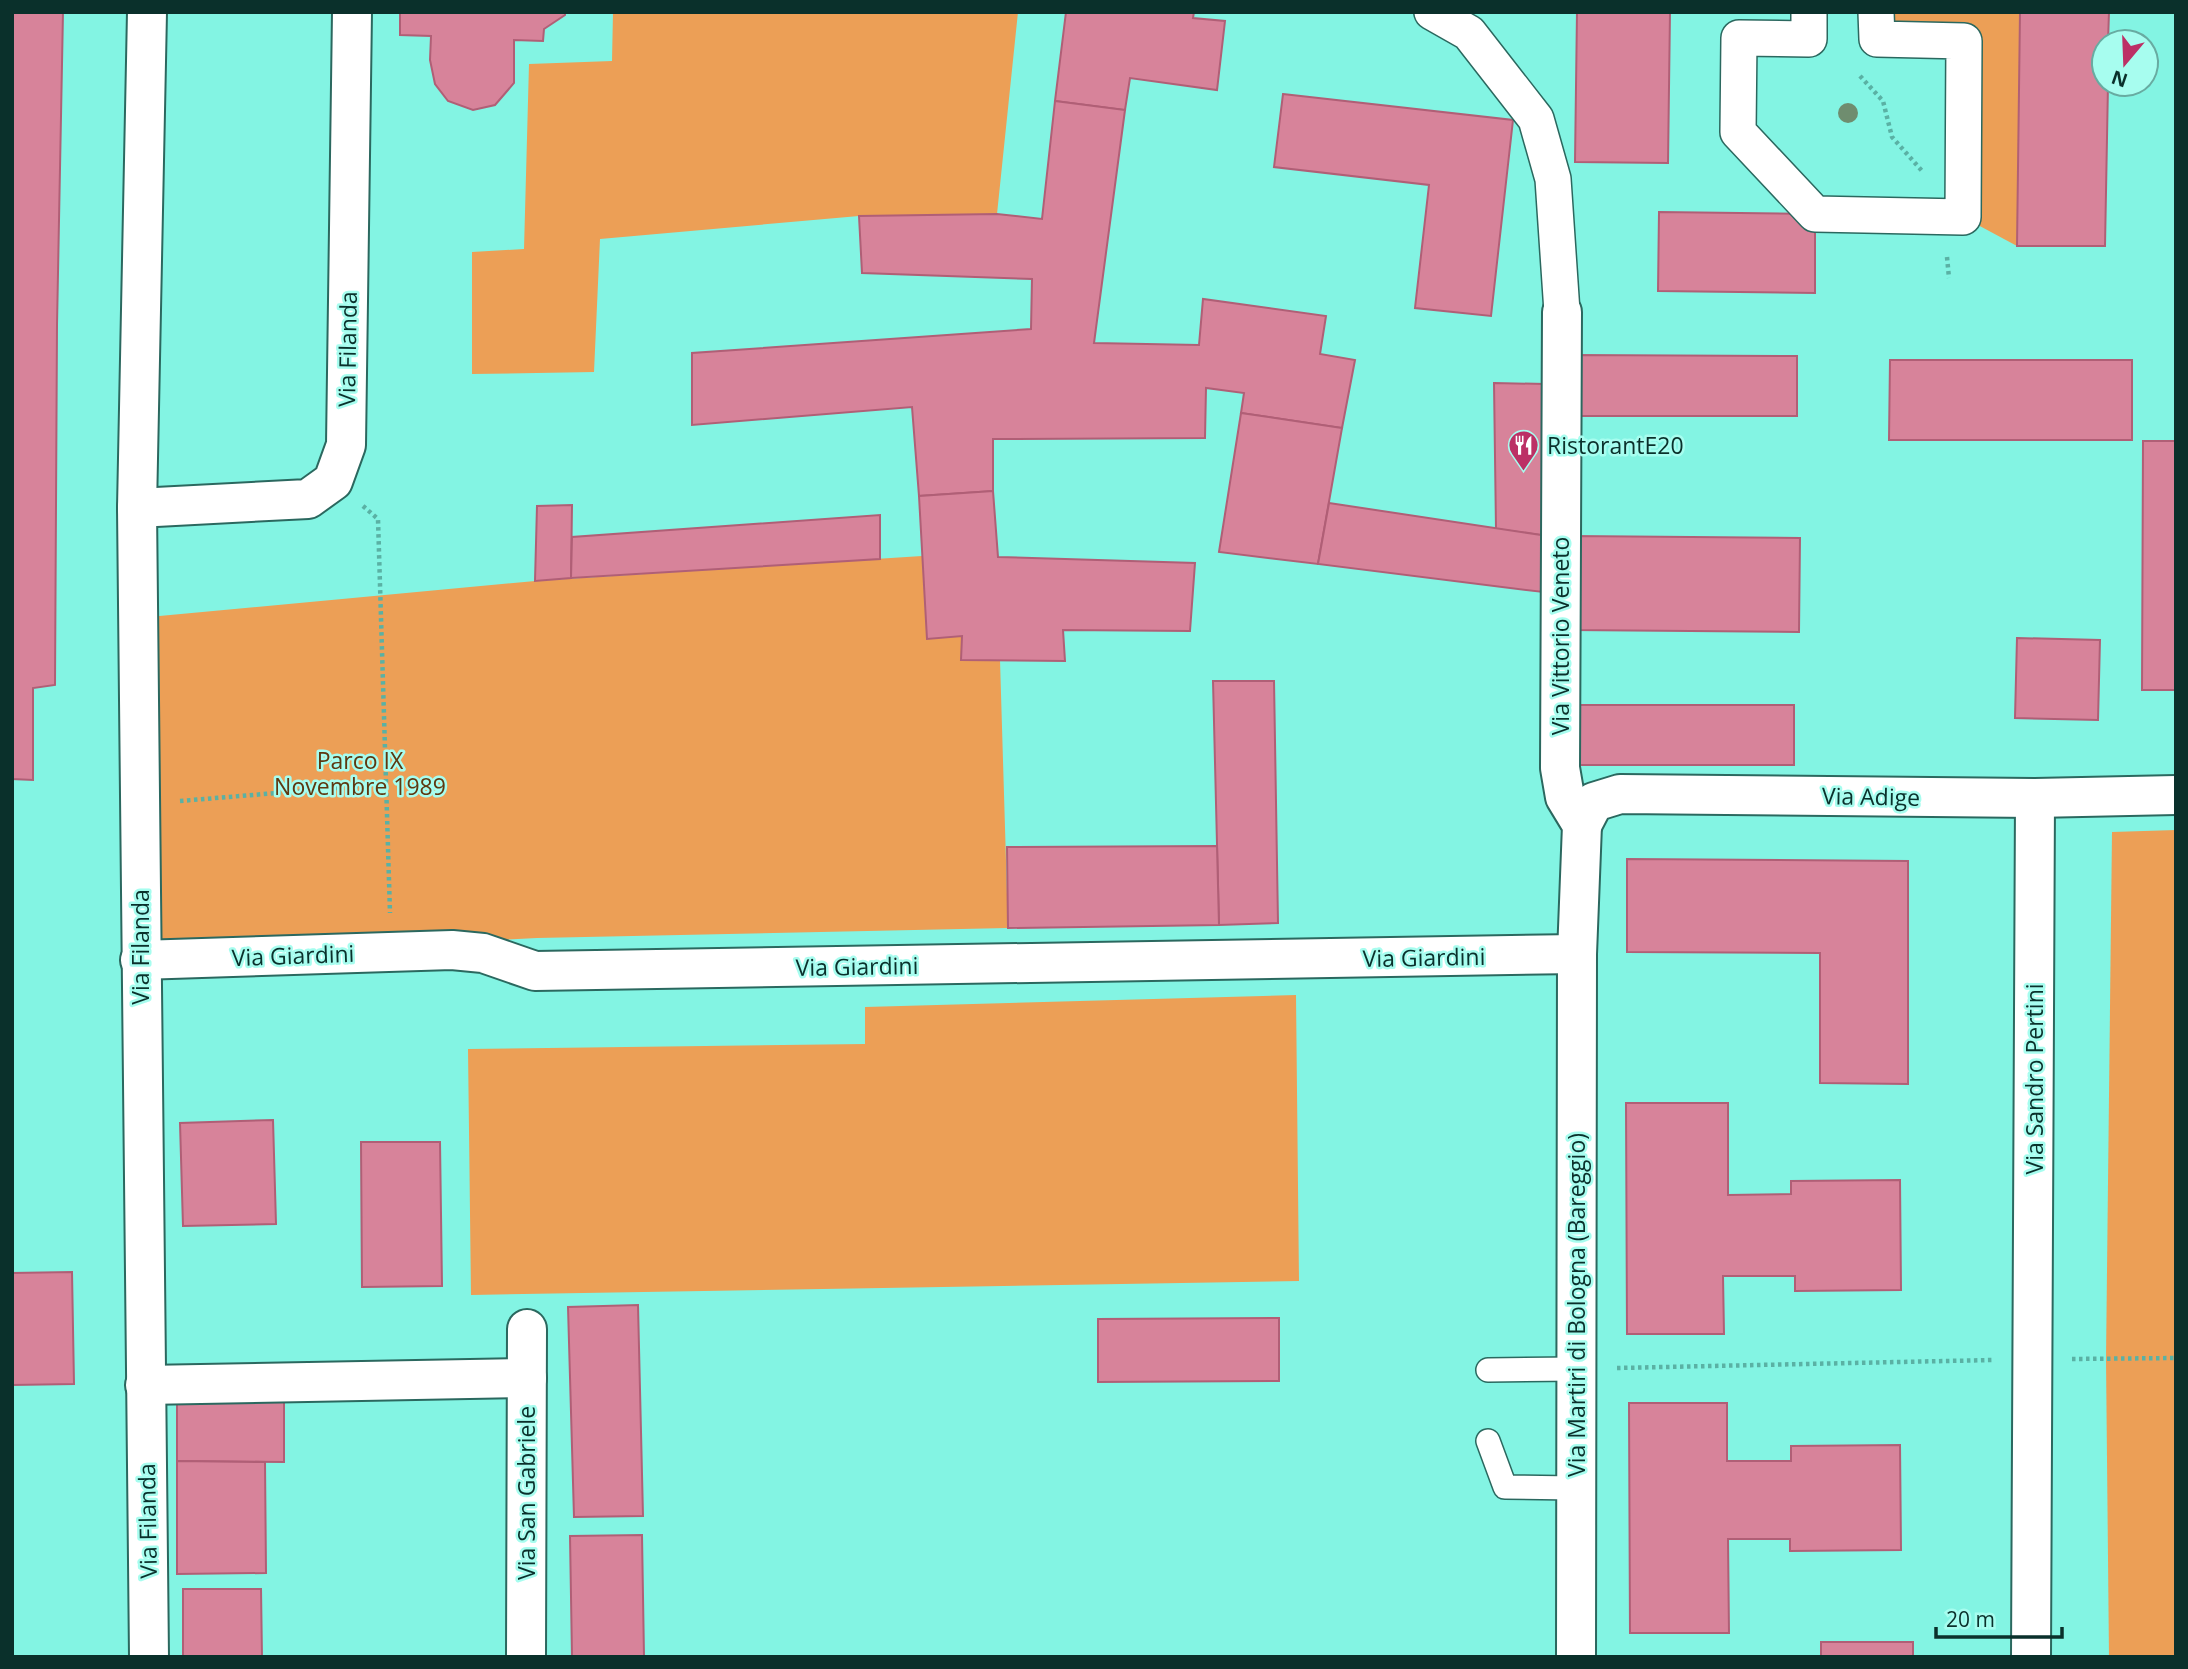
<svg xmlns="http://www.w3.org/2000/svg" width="2188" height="1669" viewBox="0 0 2188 1669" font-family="'Open Sans',sans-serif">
<rect width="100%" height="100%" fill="#83f4e3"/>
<g fill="#ec9f56">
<path d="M 613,12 L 1018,12 L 997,214 L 859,216 L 600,239 L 594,372 L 472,374 L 472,252 L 524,249 L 529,64 L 612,61 Z"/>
<path d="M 1876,12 L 2020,12 L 2017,246 L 1963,217 L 1964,42 L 1877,39 Z"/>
<path d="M 922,556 L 927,639 L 962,636 L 961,660 L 1000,660 L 1008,928 L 537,938 L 140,960 L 138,618 L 535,581 Z"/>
<path d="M 2176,830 L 2176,1657 L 2109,1657 L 2106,1359 L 2112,832 Z"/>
<path d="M 1296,995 L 1299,1281 L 471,1295 L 468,1049 L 865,1044 L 865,1007 Z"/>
</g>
<g fill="#d7839a" stroke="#b05f76" stroke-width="2">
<path d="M 12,12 L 63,12 L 57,325 L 55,685 L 33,688 L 33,780 L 12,779 Z"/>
<path d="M 400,12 L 565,12 L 565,15 L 544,29 L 543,41 L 514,40 L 514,83 L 495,105 L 473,110 L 448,101 L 435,84 L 430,60 L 431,36 L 400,35 Z"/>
<path d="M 1066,12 L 1194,12 L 1193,18 L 1225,21 L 1217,90 L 1130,78 L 1125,110 L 1055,101 Z"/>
<path d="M 1577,12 L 1670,12 L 1668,163 L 1575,162 Z"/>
<path d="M 2020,12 L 2109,12 L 2108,42 L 2104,42 L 2104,84 L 2108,84 L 2105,246 L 2017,246 Z"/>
<path d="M 1283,94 L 1513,120 L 1491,316 L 1415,308 L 1429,185 L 1274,167 Z"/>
<path d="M 1055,101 L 1125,110 L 1094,343 L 1199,345 L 1203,299 L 1326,316 L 1320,354 L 1355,360 L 1342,428 L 1241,413 L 1244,393 L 1206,388 L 1205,438 L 993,439 L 993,491 L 919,496 L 912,407 L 692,425 L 692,353 L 1031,329 L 1032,279 L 862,273 L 859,216 L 997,214 L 1042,219 Z"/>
<path d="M 1659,212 L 1815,214 L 1815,293 L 1658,291 Z"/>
<path d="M 1573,355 L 1797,356 L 1797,416 L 1573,416 Z"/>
<path d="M 1890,360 L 2132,360 L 2132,440 L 1889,440 Z"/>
<path d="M 1494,383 L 1545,384 L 1548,536 L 1496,529 Z"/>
<path d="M 1241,413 L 1342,428 L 1318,564 L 1219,552 Z"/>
<path d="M 2143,441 L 2176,441 L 2176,690 L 2142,690 Z"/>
<path d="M 993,491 L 998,557 L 1195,563 L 1190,631 L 1063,630 L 1065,661 L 961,660 L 962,636 L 927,639 L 919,496 Z"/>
<path d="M 1329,503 L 1548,536 L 1543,592 L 1318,564 Z"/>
<path d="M 572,505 L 571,578 L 535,581 L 537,506 Z"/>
<path d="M 880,515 L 880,559 L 571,578 L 572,537 Z"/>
<path d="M 1572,536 L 1800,538 L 1799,632 L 1571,630 Z"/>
<path d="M 2017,638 L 2100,640 L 2098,720 L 2015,718 Z"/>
<path d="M 1213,681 L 1274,681 L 1278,923 L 1219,925 Z"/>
<rect x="1574" y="705" width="220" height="60"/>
<path d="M 1217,846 L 1219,925 L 1008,928 L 1007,847 Z"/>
<path d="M 1627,859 L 1908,861 L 1908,1084 L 1820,1083 L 1820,953 L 1627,952 Z"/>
<path d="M 1626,1103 L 1728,1103 L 1728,1195 L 1791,1194 L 1791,1181 L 1900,1180 L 1901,1290 L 1795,1291 L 1795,1276 L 1723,1276 L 1724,1334 L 1627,1334 Z"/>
<path d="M 273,1120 L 276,1224 L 183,1226 L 180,1123 Z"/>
<path d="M 361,1142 L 440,1142 L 442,1286 L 362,1287 Z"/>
<path d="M 72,1272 L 74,1384 L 12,1385 L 12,1273 Z"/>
<path d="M 638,1305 L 643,1516 L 574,1517 L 568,1307 Z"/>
<path d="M 1279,1318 L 1279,1381 L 1098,1382 L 1098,1319 Z"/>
<path d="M 177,1401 L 284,1401 L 284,1462 L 177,1461 Z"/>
<path d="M 1629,1403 L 1727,1403 L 1727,1461 L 1791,1461 L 1791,1446 L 1900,1445 L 1901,1550 L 1790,1551 L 1790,1539 L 1728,1539 L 1729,1633 L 1630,1633 Z"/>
<path d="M 177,1461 L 265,1462 L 266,1573 L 177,1574 Z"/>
<path d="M 642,1535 L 644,1657 L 572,1657 L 570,1536 Z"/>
<path d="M 183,1589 L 261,1589 L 262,1657 L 183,1657 Z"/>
<rect x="1821" y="1642" width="92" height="15"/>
</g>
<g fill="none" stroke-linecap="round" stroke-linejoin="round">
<defs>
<g id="service">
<path d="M 1488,1370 L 1576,1369"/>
<path d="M 1488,1441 L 1505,1487 L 1575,1488"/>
</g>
<g id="pedestrian">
<path d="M 1432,12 L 1469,33 L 1536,119 L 1553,179 L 1562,312"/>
<path d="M 1809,12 L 1809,39 L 1739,38 L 1738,132 L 1815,214 L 1963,217 L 1964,41 L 1877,39 L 1876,12"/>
</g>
<g id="minor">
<path d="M 147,12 L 137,508 L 149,1657"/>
<path d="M 1562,312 L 1560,768 L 1565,797 L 1582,825 L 1577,954 L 1576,1657"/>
<path d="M 137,508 L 308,499 L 333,481 L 346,445 L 352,12"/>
<path d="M 1582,825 L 1594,802 L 1620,794 L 2035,798 L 2176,795"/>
<path d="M 140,960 L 452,950 L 483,953 L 535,971 L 1577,954"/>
<path d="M 145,1385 L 527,1378"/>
<path d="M 526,1657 L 527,1329"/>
<path d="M 2031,1657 L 2035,798"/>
</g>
</defs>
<use href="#service" stroke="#2b685f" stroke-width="26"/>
<use href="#pedestrian" stroke="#2b685f" stroke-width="38"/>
<use href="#minor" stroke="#2b685f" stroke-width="42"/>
<g stroke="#5ab1a4" stroke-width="4.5" stroke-dasharray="3.5 3.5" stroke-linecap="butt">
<path d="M 1860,76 L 1883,101 L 1892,137 L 1923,172"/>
<path d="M 1947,257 L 1949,278"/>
<path d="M 363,506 L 378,519 L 390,913"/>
<path d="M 180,801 L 385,784"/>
<path d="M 2072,1359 L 2176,1358"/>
<path d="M 1617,1368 L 1993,1360"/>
</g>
<use href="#service" stroke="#fff" stroke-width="23"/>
<use href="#pedestrian" stroke="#fff" stroke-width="35"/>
<use href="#minor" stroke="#fff" stroke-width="38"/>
</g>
<circle fill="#6f8d6f" cx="1848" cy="113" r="10"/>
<defs>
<symbol id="restaurant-pin" viewBox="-11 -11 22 30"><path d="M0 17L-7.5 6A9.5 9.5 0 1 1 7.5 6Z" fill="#bc3065" stroke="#a7fdef"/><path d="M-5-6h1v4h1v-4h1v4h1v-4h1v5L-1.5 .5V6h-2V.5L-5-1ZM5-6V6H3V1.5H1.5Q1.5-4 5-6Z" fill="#fff"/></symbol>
</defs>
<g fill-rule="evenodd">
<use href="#restaurant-pin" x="1506" y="428" width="35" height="47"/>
</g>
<g text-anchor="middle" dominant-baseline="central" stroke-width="5" stroke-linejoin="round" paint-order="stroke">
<g font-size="23" fill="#0a302b" stroke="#a7fdef">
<text transform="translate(347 349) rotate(-89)">Via Filanda</text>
<text transform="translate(1560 636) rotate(-90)">Via Vittorio Veneto</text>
<text transform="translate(1871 796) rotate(1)">Via Adige</text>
<text transform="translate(140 947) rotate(-90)">Via Filanda</text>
<text transform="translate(293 955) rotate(-2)">Via Giardini</text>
<text transform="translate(1424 957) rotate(-1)">Via Giardini</text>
<text transform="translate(857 966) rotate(-1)">Via Giardini</text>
<text transform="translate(2034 1079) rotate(-90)">Via Sandro Pertini</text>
<text transform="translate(1576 1305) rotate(-90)">Via Martiri di Bologna (Bareggio)</text>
<text transform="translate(526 1493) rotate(-90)">Via San Gabriele</text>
<text transform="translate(147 1521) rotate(-91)">Via Filanda</text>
</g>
<g font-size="23" fill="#0a302b" stroke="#a7fdef" text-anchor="start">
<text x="1547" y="445">RistorantE20</text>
</g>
<g font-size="23" fill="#5e3810" stroke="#a7fdef">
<text x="360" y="760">Parco IX<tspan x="360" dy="26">Novembre 1989</tspan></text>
</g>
</g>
<rect width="2188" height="1669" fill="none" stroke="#0a302b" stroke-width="28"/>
<g transform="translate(2125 63) rotate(199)"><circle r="33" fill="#a7fdef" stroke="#68aba1" stroke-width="2"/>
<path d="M0-5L12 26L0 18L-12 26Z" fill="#bc3065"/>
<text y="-10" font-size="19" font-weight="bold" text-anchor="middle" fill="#0a302b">N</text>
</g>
<path d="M1936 1627v10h126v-10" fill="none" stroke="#0a302b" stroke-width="3.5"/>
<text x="1946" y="1627" font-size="21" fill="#0a302b" stroke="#a7fdef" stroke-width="5" paint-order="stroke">20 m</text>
</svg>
